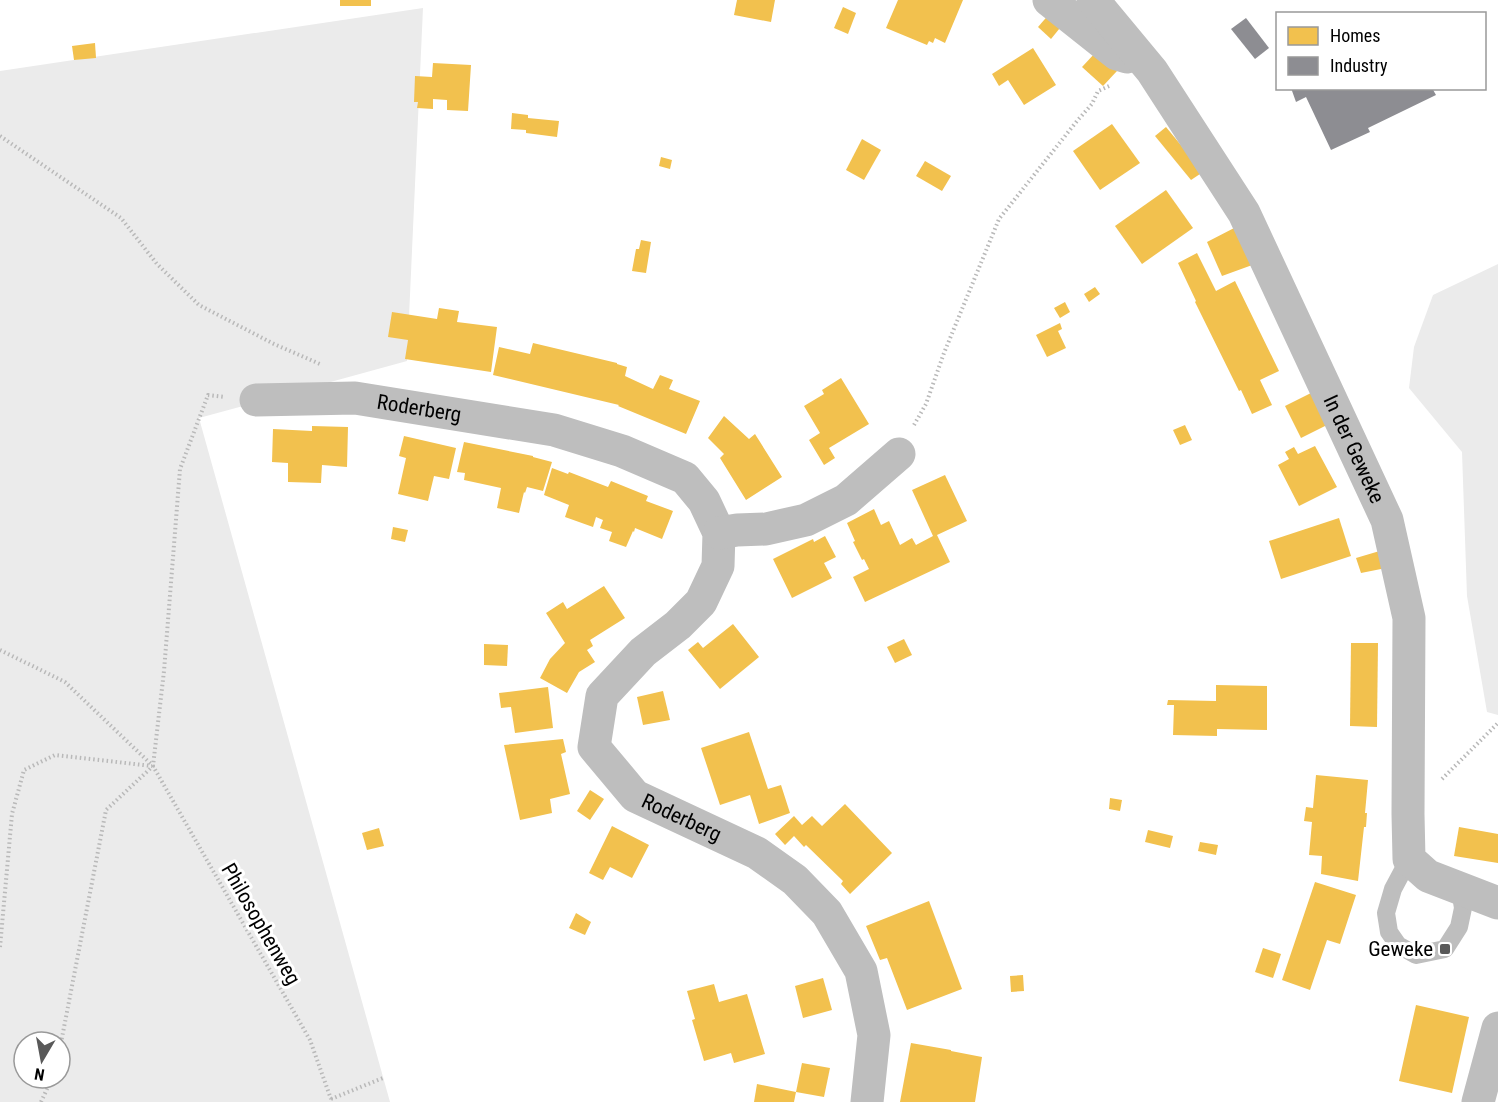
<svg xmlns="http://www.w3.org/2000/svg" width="1498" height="1102" viewBox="0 0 1498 1102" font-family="'Roboto Condensed',sans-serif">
<rect width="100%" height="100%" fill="#fff"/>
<g fill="#ebebeb" fill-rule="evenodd">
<path d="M 423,8 L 407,361 L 199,418 L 390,1102 L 0,1102 L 0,71 ZM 24,1042 L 60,1042 L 60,1078 L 24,1078 Z"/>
<path d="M 1498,264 L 1498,715 L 1487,712 L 1467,596 L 1462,452 L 1409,388 L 1414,347 L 1433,295 Z"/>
</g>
<g fill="#f2c14e">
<rect x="340" y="0" width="31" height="6"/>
<path d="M 737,0 L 775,0 L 771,22 L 734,15 Z"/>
<path d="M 898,0 L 963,0 L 945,43 L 935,38 L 933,43 L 929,41 L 927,45 L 886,28 Z"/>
<path d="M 843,7 L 856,13 L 848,34 L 834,28 Z"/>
<path d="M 1051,12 L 1064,23 L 1051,39 L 1038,27 Z"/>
<path d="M 95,43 L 96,58 L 74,60 L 72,46 Z"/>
<path d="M 1033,48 L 1056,85 L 1024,105 L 1008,80 L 999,86 L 992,74 Z"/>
<path d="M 1096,52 L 1117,71 L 1103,86 L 1082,67 Z"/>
<path d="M 433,63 L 471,65 L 468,111 L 447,110 L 447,100 L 433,99 L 433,109 L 417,108 L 418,102 L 414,102 L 415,76 L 432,77 Z"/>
<path d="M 512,113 L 528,115 L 528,118 L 559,121 L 557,137 L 526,133 L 526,130 L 511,129 Z"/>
<path d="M 1112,124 L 1140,163 L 1100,190 L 1073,151 Z"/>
<path d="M 1166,127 L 1203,172 L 1191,180 L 1155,136 Z"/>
<path d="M 862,139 L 881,150 L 864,180 L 846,170 Z"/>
<path d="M 661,157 L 672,160 L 670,169 L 659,166 Z"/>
<path d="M 925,161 L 951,176 L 942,191 L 916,176 Z"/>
<path d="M 1166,190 L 1193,228 L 1142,264 L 1115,226 Z"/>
<path d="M 1238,226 L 1255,264 L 1222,276 L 1207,242 Z"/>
<path d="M 641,240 L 651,242 L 646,273 L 632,271 L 636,249 L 639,249 Z"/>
<path d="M 1197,253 L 1216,291 L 1235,281 L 1279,371 L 1260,380 L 1272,405 L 1252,414 L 1241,390 L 1239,391 L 1195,302 L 1196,301 L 1178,263 Z"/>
<path d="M 1095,287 L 1100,294 L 1089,302 L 1084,294 Z"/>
<path d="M 1065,302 L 1070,312 L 1060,318 L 1054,308 Z"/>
<path d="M 439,308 L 459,311 L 457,322 L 497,327 L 491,372 L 405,359 L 408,340 L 388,337 L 392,312 L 437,319 Z"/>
<path d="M 1060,323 L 1062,329 L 1058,331 L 1066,348 L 1047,357 L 1036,335 Z"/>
<path d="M 533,343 L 617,363 L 617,364 L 627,367 L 625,376 L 653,389 L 660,375 L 673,380 L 669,389 L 700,401 L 686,434 L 618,406 L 619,405 L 493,375 L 499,347 L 530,354 Z"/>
<path d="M 841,378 L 869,424 L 829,448 L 835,458 L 824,465 L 809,440 L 820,433 L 804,406 L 824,394 L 822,390 Z"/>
<path d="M 1311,393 L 1327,425 L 1301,438 L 1285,406 Z"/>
<path d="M 724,416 L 749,439 L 755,434 L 782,477 L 746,500 L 720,458 L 724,454 L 708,438 Z"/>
<path d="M 1185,425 L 1192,440 L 1180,445 L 1173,430 Z"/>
<path d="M 312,426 L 348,427 L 347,467 L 322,465 L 321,483 L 288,482 L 288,463 L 272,462 L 273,429 L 312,431 Z"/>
<path d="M 404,436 L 456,448 L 449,479 L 434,476 L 428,501 L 398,494 L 406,458 L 399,456 Z"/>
<path d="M 464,442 L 533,456 L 533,457 L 552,462 L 543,491 L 527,487 L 525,493 L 524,492 L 519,513 L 497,508 L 501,488 L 464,480 L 465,473 L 457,472 Z"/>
<path d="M 1315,446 L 1337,487 L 1299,506 L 1278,465 L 1289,459 L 1285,452 L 1294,447 L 1298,454 Z"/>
<path d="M 552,468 L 568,474 L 569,472 L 608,487 L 611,481 L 648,496 L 646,501 L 673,511 L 662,539 L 635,528 L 634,532 L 633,531 L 626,547 L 609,541 L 612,532 L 600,528 L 603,520 L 596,517 L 593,527 L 565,517 L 569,505 L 544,495 Z"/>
<path d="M 945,475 L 967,521 L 937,535 L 950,562 L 865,602 L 853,577 L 869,569 L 864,559 L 862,560 L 853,542 L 855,541 L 847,523 L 874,509 L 881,525 L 889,521 L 900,545 L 912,538 L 916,545 L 933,536 L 912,490 Z"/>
<path d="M 1339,518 L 1351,556 L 1281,579 L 1269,541 Z"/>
<path d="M 393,527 L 408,530 L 405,542 L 391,539 Z"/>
<path d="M 825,536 L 836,557 L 824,563 L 832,578 L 792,598 L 773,559 L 813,539 L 814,542 Z"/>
<path d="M 1383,550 L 1391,567 L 1361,573 L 1356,558 Z"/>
<path d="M 604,586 L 625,618 L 590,640 L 593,646 L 587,650 L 595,662 L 579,672 L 567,693 L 540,678 L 550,659 L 565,643 L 546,613 L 563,602 L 567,609 Z"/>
<path d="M 733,624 L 759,657 L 720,689 L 688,650 L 698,642 L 703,648 Z"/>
<path d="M 904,639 L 912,655 L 895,663 L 887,647 Z"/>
<path d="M 1351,643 L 1378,643 L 1377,727 L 1350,726 Z"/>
<path d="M 484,644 L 508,645 L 507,666 L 484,665 Z"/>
<path d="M 1216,685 L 1267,686 L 1267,730 L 1217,729 L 1217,736 L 1173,735 L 1174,705 L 1167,705 L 1168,700 L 1216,701 Z"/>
<path d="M 548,687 L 553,728 L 515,733 L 511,707 L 501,708 L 499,693 Z"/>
<path d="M 663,691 L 670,720 L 643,725 L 637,697 Z"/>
<path d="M 749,732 L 768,789 L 781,785 L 790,813 L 759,824 L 750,795 L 720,805 L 701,748 Z"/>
<path d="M 563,739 L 566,752 L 561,754 L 570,794 L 550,799 L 552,813 L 520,820 L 504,745 Z"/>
<path d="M 1316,775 L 1368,780 L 1365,813 L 1367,813 L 1366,827 L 1364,827 L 1358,881 L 1321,874 L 1322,856 L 1309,855 L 1312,822 L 1304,821 L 1306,807 L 1313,808 Z"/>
<path d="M 590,790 L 604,799 L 590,820 L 577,811 Z"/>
<path d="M 1110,798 L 1122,800 L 1120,811 L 1109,809 Z"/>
<path d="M 845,804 L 892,853 L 850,894 L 841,884 L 843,881 L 806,845 L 804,847 L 794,836 L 785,845 L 775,834 L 794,816 L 802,825 L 812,816 L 822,826 Z"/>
<path d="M 612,826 L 649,845 L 632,878 L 610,867 L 603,880 L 589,873 Z"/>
<path d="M 1459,827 L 1498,834 L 1498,863 L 1454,856 Z"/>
<path d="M 379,828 L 384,846 L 367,850 L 362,833 Z"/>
<path d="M 1148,830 L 1173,836 L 1170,848 L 1145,842 Z"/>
<path d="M 1200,842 L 1218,845 L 1216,855 L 1198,851 Z"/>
<path d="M 1315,882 L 1356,895 L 1340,944 L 1327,940 L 1310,990 L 1282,980 Z"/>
<path d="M 929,901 L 962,989 L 907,1010 L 887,958 L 880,960 L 866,926 Z"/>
<path d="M 576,913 L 591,922 L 585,935 L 569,928 Z"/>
<path d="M 1263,948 L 1281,954 L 1273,978 L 1255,972 Z"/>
<path d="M 1023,975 L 1024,991 L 1011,992 L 1010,976 Z"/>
<path d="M 823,978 L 832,1010 L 803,1018 L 795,986 Z"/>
<path d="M 714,984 L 719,1002 L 747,994 L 765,1054 L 734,1063 L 731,1053 L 704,1061 L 692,1020 L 695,1019 L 687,991 Z"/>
<path d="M 1416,1005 L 1469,1017 L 1452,1093 L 1399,1081 Z"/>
<path d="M 911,1043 L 951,1050 L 951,1051 L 982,1057 L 975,1102 L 900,1102 Z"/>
<path d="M 802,1063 L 830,1068 L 824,1097 L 796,1092 Z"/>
<path d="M 757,1084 L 796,1092 L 794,1102 L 754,1102 Z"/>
</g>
<g fill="#8d8d92">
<path d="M 1246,18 L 1269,48 L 1255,59 L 1231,29 Z"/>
<path d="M 1291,88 L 1432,88 L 1436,95 L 1368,128 L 1370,132 L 1331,150 L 1306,97 L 1296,102 Z"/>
</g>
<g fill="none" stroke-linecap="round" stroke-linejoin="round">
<g stroke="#b9b9b9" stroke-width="4" stroke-dasharray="1.5 3" stroke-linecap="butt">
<path d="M 0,136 L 121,218 L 157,264 L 199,305 L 274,344 L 320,364"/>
<path d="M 914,425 L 926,404 L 944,353 L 999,219 L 1077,121 L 1092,104 L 1098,91 L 1109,86"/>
<path d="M 0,650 L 65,682 L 153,766 L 310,1040 L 331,1099 L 331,1102"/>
<path d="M 1442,779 L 1498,723"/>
<path d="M 0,947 L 12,814 L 24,770 L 55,755 L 152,766"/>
<path d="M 60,1048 L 106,810 L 153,766 L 164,671 L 180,469 L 208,395 L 225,397"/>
<path d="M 331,1099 L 383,1078"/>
<path d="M 41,1102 L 52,1078"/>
</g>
<path stroke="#bebebe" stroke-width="18" d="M 1409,859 L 1393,889 L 1386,913 L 1389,932 L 1398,945 L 1416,955 L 1445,949 L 1459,927 L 1463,908 L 1460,889"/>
<g stroke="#bebebe" stroke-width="33">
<path d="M 1049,0 L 1117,54 L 1127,57"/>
<path id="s1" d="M 1093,0 L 1152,71 L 1244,213 L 1387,520 L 1409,618 L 1408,814 L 1409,859 L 1428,876 L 1498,903"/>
<path id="s2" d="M 256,400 L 355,398 L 554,430 L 622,451 L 685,478 L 704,501 L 719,533 L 718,566 L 701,602 L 678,625 L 643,652 L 602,696 L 594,747 L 635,796 L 757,853 L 795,880 L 827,913 L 861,971 L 874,1035 L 867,1102"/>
<path d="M 719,533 L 737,530 L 766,529 L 806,520 L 846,500 L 899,454"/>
<path d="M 1478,1102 L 1498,1028"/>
</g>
</g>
<rect fill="#595959" stroke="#fff" stroke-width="2" x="1439" y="943" width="12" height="12" rx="3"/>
<g text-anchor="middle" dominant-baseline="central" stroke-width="6" stroke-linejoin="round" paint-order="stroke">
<g font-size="21" fill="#000" stroke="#fff">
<text stroke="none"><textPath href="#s2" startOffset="164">Roderberg</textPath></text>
<text stroke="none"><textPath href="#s1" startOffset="522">In der Geweke</textPath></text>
<text stroke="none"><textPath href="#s2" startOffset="882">Roderberg</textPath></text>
<text transform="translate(261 924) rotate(60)">Philosophenweg</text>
</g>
<g font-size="21" fill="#000" stroke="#fff" text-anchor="end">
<text x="1433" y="949">Geweke</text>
</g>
</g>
<rect x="1276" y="12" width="210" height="78" fill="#ffffff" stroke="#999999" stroke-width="1.5"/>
<rect x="1288" y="27" width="30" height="18" fill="#f2c14e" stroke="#999999" stroke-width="1.5"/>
<text x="1330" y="42" font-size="18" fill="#000000">Homes</text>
<rect x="1288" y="57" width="30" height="18" fill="#8d8d92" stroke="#999999" stroke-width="1.5"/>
<text x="1330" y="72" font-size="18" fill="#000000">Industry</text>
<g transform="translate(42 1060) rotate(190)"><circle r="28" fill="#ffffff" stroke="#999999" stroke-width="1.5"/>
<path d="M0-4.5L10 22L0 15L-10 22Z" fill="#595959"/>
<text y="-9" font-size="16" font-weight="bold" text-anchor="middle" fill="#000000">N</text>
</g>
</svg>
